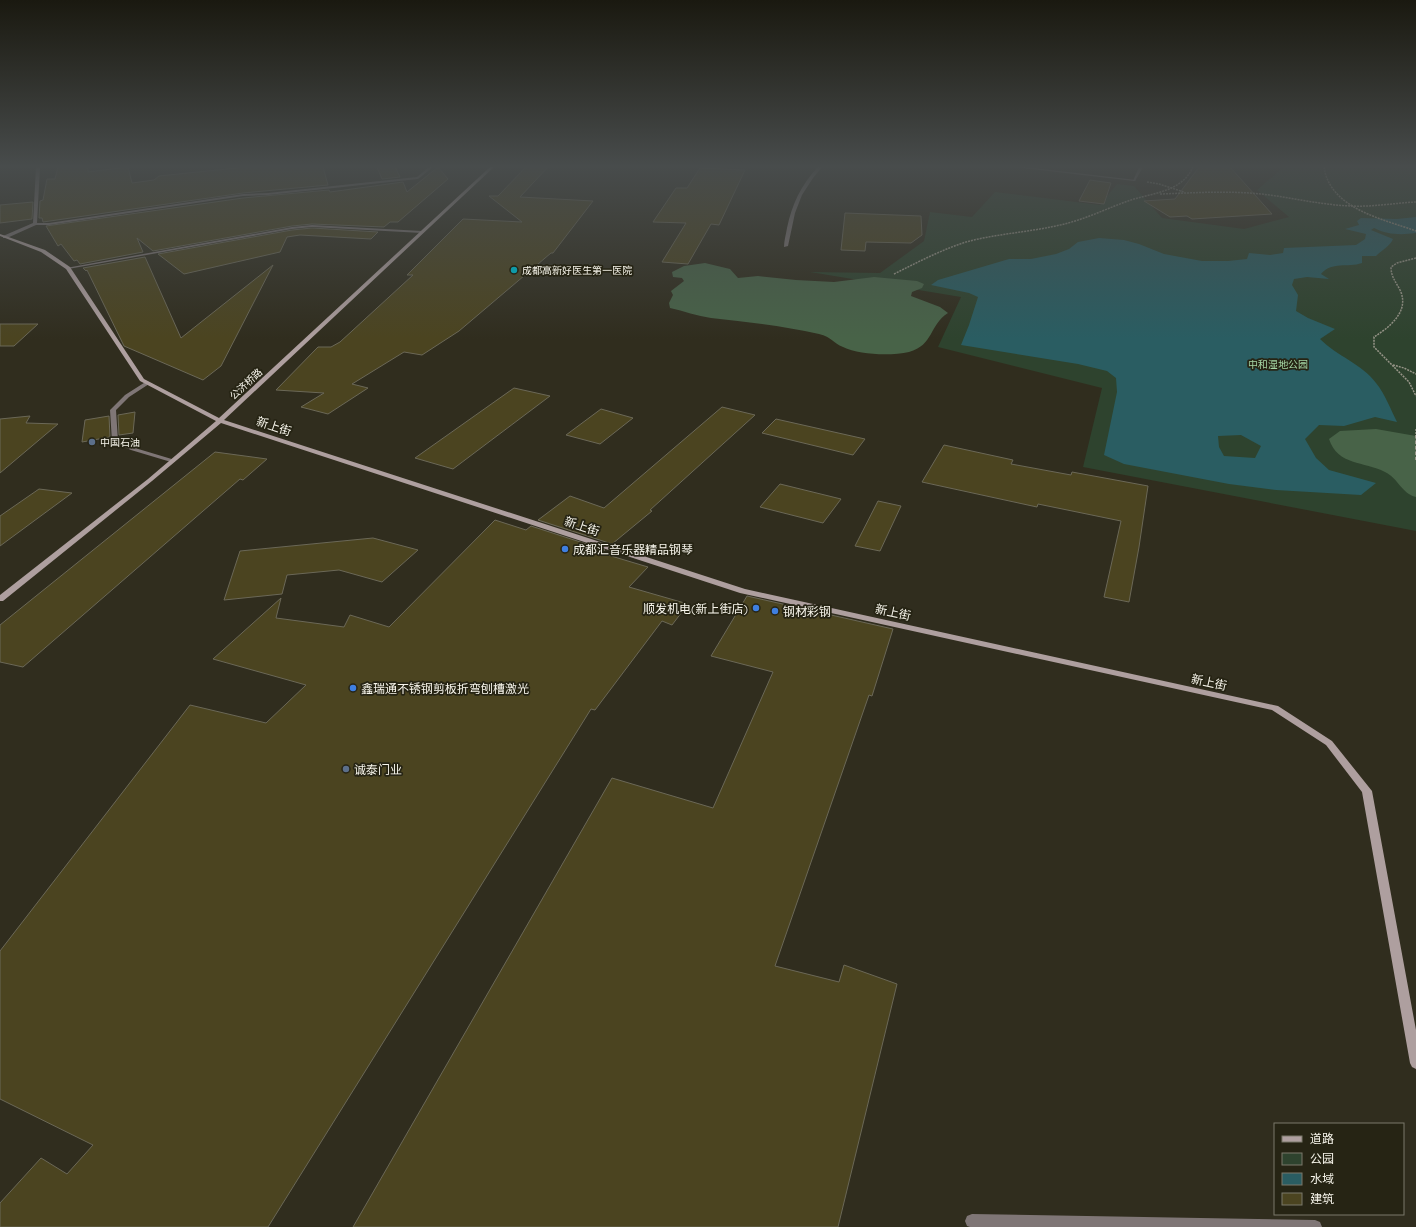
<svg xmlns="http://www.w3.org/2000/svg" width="1416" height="1227" viewBox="0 0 1416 1227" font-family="Quicksand,'Noto Sans SC',sans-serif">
<rect width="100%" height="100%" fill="#302d1e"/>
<path fill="#2e432e" d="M 1284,167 L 1416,167 L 1416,531 L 1083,467 L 1102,388 L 938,347 L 961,297 L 810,272 L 880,273 L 924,241 L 930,212 L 972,217 L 995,192 L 1100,205 L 1117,184 L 1134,186 L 1162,218 L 1244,229 L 1289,217 L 1257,190 Z"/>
<g fill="#486348">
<path d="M 705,263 L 730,269 L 738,278 L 758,276 L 796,280 L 834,282 L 874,277 L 917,281 L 924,284 L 922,288 L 912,292 L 911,296 L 940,307 L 948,313 C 929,325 934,345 909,352 C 891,356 859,355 843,347 C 833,343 832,337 819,334 C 784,326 748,322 711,318 C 697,316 684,311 670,308 L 669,303 L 673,295 L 671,291 L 684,281 L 682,278 L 673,277 L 672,272 L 684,266 Z"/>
<path d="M 1376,429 L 1416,436 L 1416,497 C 1402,494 1398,478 1385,472 C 1364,461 1338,466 1329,439 L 1340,431 Z"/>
</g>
<path fill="#2a5d62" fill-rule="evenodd" d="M 1416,217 L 1416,233 C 1401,235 1388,235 1374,228 L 1371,230 L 1393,239 C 1391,245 1381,251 1376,256 L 1362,256 L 1362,263 C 1347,268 1332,261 1321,274 L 1329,279 L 1307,277 L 1294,279 L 1292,285 L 1298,295 L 1296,311 L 1308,318 L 1335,329 L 1320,339 C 1337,356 1362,364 1376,383 C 1385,394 1391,410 1397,422 L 1375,417 L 1344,426 L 1319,425 L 1305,439 L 1316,458 L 1329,470 L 1376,483 L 1361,495 L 1276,490 L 1229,484 L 1124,464 L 1104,455 L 1117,392 L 1116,378 L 1107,371 L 1078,364 L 961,345 L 969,325 L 978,297 L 969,293 L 931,285 L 938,280 L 1009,259 L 1031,259 L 1056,254 L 1069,249 L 1078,242 L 1099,238 L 1124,240 L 1139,244 L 1164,254 L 1202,261 L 1228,261 L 1247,259 L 1249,253 L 1270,255 L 1283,253 L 1284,248 L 1356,245 L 1365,239 L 1366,234 L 1345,229 L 1359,225 L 1357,221 L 1361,218 L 1397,219 ZM 1241,435 L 1261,446 L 1255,458 L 1224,456 L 1219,447 L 1218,436 Z"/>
<g fill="#4b4420" stroke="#6b6857">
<path d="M 58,167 L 88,167 L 88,172 L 128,167 L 132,183 L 154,180 L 159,176 L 246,167 L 323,167 L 328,185 L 243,193 L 43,222 L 42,218 L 39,218 L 40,201 L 43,200 L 47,179 L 55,179 Z"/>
<path d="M 377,167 L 395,167 L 400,177 L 382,179 Z"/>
<path d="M 438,167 L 448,179 L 398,222 L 390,222 L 384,227 L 312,224 L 292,226 L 153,251 L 137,238 L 143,252 L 80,264 L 77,260 L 74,261 L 61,244 L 58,246 L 46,226 L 243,198 L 329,190 L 330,192 L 403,182 L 407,192 Z"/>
<path d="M 526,167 L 548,167 L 520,197 L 593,201 L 553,253 L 551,253 L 459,331 L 442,342 L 422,355 L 404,352 L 352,384 L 368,388 L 328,414 L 301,407 L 324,393 L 276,390 L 318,347 L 331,347 L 340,342 L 413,275 L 407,275 L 463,219 L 522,222 L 489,196 L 498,196 Z"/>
<path d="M 1199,167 L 1230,167 L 1272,214 L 1192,219 L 1187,216 L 1170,217 L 1144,201 L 1175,199 Z"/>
<path d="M 700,168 L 745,170 L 719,225 L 711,224 L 688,264 L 662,262 L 686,223 L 653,222 L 676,188 L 687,188 Z"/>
<path d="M 1090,180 L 1111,183 L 1104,204 L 1079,201 Z"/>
<path d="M 33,202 L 32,219 L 0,223 L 0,205 Z"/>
<path d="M 845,213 L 921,216 L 922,235 L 911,243 L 866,242 L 865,251 L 841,250 Z"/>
<path d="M 312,228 L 378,232 L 371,239 L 300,235 L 287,237 L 280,252 L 184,274 L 158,254 L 292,230 Z"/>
<path d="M 145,257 L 181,338 L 273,265 L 221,366 L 203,380 L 124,346 L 87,270 L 86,271 L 83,268 Z"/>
<path d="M 0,324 L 38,324 L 14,346 L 0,346 Z"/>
<path d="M 514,388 L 550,396 L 453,469 L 415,458 Z"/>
<path d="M 722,407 L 755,415 L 650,510 L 652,511 L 612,544 L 538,520 L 570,496 L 604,508 Z"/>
<path d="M 601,409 L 633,418 L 600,444 L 566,435 Z"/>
<path d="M 135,412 L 133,433 L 119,435 L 118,415 Z"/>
<path d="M 30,416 L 26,423 L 58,424 L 0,473 L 0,419 Z"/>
<path d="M 109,416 L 110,437 L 82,442 L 85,420 Z"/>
<path d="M 776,419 L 865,439 L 853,455 L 762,433 Z"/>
<path d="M 944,445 L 1013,460 L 1011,464 L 1071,475 L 1072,472 L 1148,486 L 1139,547 L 1129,602 L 1104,597 L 1121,521 L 1038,504 L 1037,507 L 922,482 Z"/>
<path d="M 215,452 L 267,459 L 243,480 L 240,479 L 23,667 L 0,662 L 0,625 Z"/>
<path d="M 780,484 L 841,499 L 823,523 L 760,507 Z"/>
<path d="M 39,489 L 72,493 L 0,546 L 0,516 Z"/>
<path d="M 878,501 L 901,506 L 880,551 L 855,546 Z"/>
<path d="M 495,520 L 526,530 L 531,526 L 605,550 L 601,553 L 648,567 L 629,587 L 688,604 L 672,625 L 662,621 L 595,710 L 591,709 L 268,1227 L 0,1227 L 0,1203 L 41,1158 L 67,1174 L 93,1145 L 0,1099 L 0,951 L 190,705 L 266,723 L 306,685 L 213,659 L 281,598 L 276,618 L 344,627 L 350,615 L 389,627 Z"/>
<path d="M 373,538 L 418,550 L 382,582 L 339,570 L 287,575 L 282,594 L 224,600 L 240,551 Z"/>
<path d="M 747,596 L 893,629 L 872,696 L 869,695 L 775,966 L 839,982 L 844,965 L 897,984 L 838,1227 L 353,1227 L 612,778 L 713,808 L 773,672 L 711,656 Z"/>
</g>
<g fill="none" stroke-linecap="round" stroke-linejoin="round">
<g stroke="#979588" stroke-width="1.5" stroke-dasharray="2 1" stroke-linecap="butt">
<path d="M 1324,167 C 1330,209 1383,219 1416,231"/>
<path d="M 1147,182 L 1159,184 L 1184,192"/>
<path d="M 1160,194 C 1190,193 1219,191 1249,193 C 1283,195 1317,205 1352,206 C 1373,207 1395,203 1416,202"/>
<path d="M 1416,258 L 1397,263 L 1391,267 C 1391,277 1396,282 1400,290 C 1410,311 1390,327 1374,337 L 1374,347 L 1409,382 L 1416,396"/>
<path d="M 894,274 C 918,262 941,250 966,242 C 999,233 1035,232 1068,223 C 1091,217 1112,206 1134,199 C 1156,193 1183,190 1193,167"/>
<path d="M 1393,365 L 1404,368 L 1416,374"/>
<path d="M 1416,429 L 1416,436"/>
</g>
<path stroke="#979588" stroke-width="2" stroke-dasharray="3.5 2" stroke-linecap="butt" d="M 1416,435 L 1416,460"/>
<g fill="#7f7676" fill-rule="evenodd">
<path d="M 1139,167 L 1143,167 L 1135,181 L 1133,181 Z"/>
<path d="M 147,381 L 150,383 L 149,384 L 129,397 L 116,410 L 118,441 L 135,448 L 175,460 L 175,462 L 171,462 L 131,450 L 112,442 L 110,410 L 125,395 Z"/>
<path d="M 972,1214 L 1315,1220 L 1320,1222 L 1322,1227 L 970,1227 L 967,1226 L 965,1221 L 967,1216 Z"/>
</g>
<g fill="#7f7676" fill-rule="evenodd">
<path d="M 36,167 L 40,167 L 37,223 L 49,223 L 243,194 L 268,193 L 417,177 L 429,167 L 433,167 L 418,179 L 268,195 L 243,196 L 49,225 L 36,225 L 7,238 L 3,238 L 3,236 L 33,223 Z"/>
<path d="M 818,167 L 822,167 L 813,178 L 802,195 L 795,213 L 788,246 L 784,247 C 784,241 786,234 787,228 C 792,204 801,185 818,167 Z"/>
<path d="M 1014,167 L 1025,167 L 1136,180 L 1134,181 Z"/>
<path d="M 312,225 L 422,231 L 424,232 L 422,233 L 312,227 L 292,229 L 68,269 L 66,268 L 292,227 Z"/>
</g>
<path fill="#ae9f9f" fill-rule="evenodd" d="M 490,167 L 494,167 L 224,420 L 745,589 L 1278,706 L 1332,741 L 1372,791 L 1416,1030 L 1416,1069 L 1412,1067 L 1410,1063 L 1362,792 L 1326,745 L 1272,710 L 740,593 L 221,423 L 152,481 L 3,601 L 0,601 L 0,595 L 148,479 L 216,421 L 140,381 L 66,269 L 41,252 L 0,236 L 0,234 L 45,250 L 70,267 L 144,379 L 219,418 Z"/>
</g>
<linearGradient id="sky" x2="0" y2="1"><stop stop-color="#1a1910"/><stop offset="0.49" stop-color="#484c4c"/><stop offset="1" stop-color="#484c4c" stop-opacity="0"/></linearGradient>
<rect width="1416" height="339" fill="url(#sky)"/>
<circle fill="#0f9aa8" stroke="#262414" stroke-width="1.5" cx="514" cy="270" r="4"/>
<g fill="#5c6f8a" stroke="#262414" stroke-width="1.5">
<circle cx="92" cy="442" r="4"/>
<circle cx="346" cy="769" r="4"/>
</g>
<g fill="#3f7fe0" stroke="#262414" stroke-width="1.5">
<circle cx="565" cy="549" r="4"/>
<circle cx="756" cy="608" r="4"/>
<circle cx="775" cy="611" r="4"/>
<circle cx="353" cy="688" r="4"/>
</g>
<g text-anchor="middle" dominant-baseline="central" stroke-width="3.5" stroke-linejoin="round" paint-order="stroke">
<g font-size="10" fill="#f7f5eb" stroke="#262414" text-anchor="start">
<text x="522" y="270">成都高新好医生第一医院</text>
<text x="100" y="442">中国石油</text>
</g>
<g font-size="10" fill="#a4d5a4" stroke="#262414">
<text x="1278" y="364">中和湿地公园</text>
</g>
<g font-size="10" fill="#f7f5eb" stroke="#262414">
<text transform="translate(246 384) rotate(-43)">公济桥路</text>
</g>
<g font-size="12" fill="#f7f5eb" stroke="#262414">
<text transform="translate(274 426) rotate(18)">新上街</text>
<text transform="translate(582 526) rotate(18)">新上街</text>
<text transform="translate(893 612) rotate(12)">新上街</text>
<text transform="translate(1209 682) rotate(12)">新上街</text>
</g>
<g font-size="12" fill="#f7f5eb" stroke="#262414" text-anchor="start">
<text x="573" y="549">成都汇音乐器精品钢琴</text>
<text x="748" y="608" text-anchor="end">顺发机电(新上街店)</text>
<text x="783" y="611">钢材彩钢</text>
<text x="361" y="688">鑫瑞通不锈钢剪板折弯刨槽激光</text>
<text x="354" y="769">诚泰门业</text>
</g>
</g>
<rect x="1274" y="1123" width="130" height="92" fill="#262414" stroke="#7a786a"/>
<rect x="1282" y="1136" width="20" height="6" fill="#ae9f9f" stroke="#7a786a"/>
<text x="1310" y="1143" font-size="12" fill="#f7f5eb">道路</text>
<rect x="1282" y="1153" width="20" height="12" fill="#2e432e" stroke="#7a786a"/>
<text x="1310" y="1163" font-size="12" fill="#f7f5eb">公园</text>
<rect x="1282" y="1173" width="20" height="12" fill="#2a5d62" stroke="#7a786a"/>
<text x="1310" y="1183" font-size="12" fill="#f7f5eb">水域</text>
<rect x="1282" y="1193" width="20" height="12" fill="#4b4420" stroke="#7a786a"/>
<text x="1310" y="1203" font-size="12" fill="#f7f5eb">建筑</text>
</svg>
